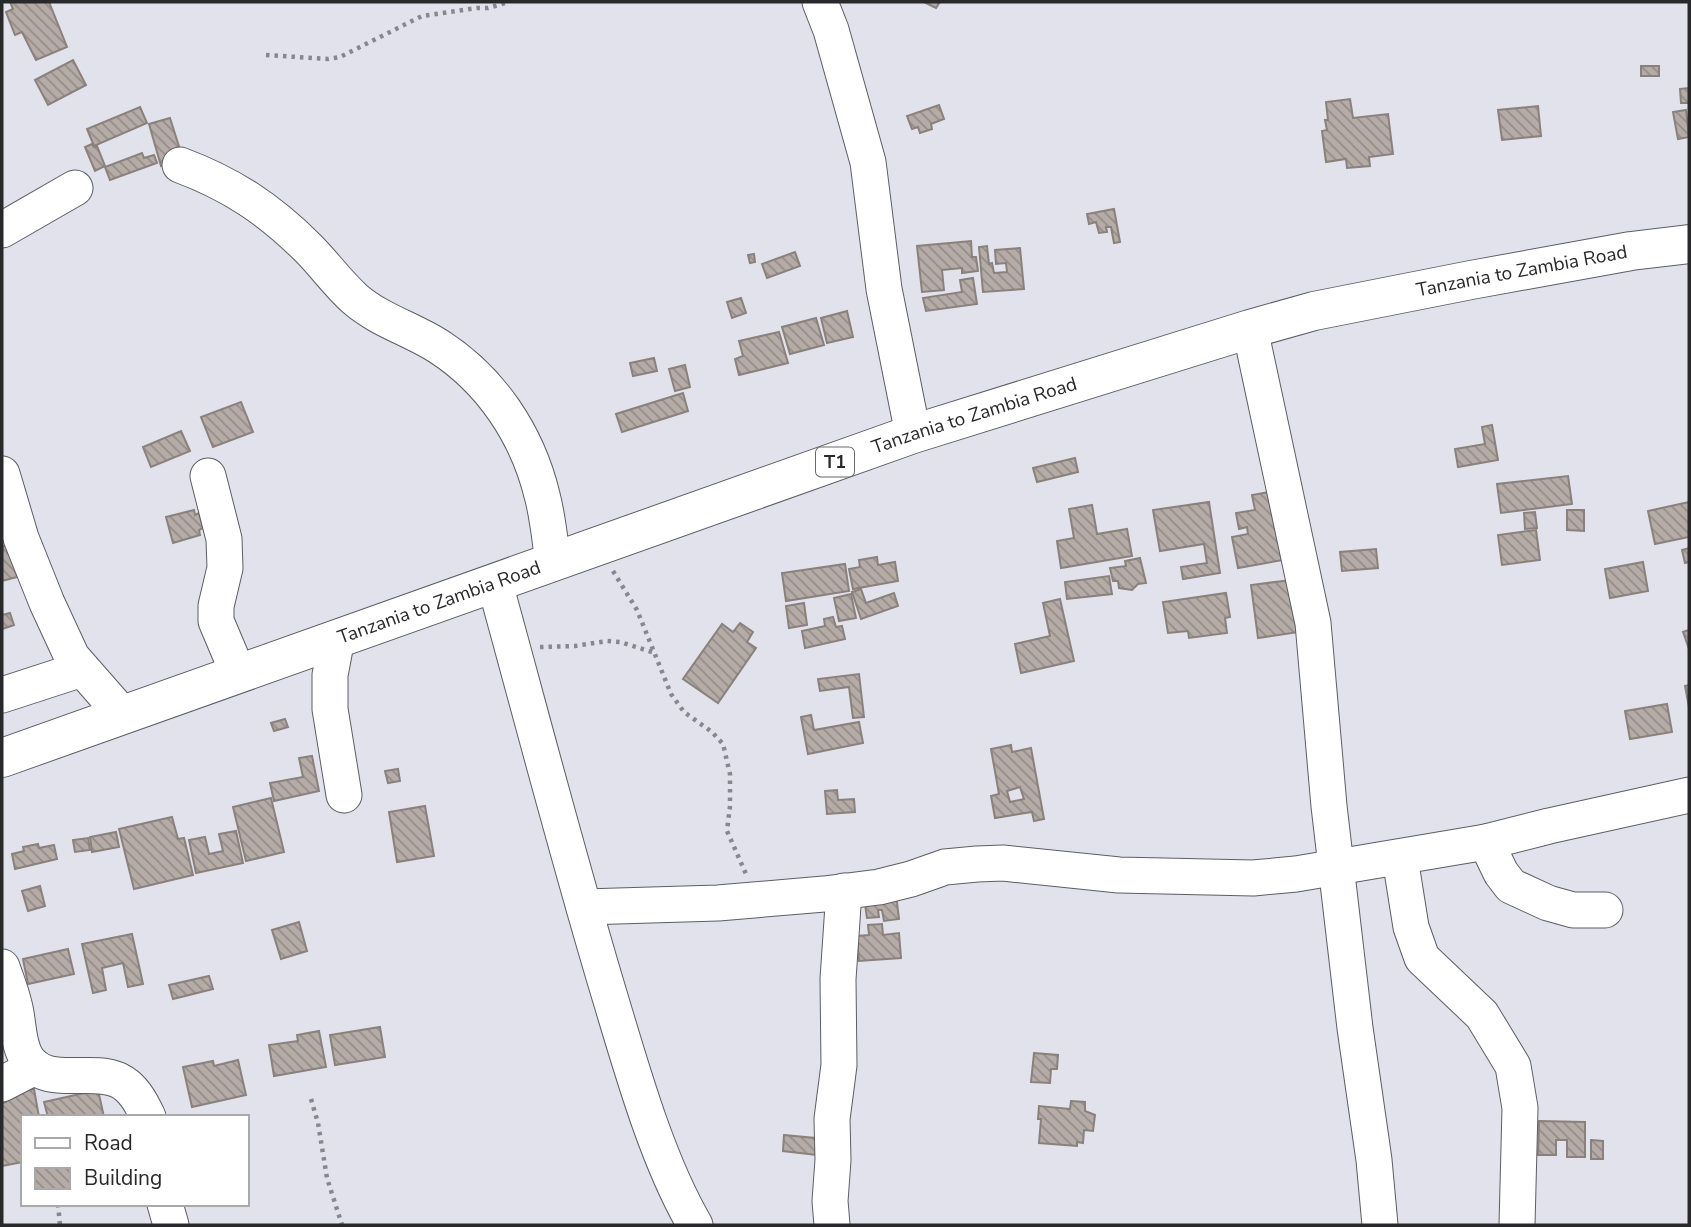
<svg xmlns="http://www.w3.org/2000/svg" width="1691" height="1227" viewBox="0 0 1691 1227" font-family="'Nunito Sans',sans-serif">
<defs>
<pattern id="building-back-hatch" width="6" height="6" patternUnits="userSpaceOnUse" patternTransform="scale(1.75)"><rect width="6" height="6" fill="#b5aca7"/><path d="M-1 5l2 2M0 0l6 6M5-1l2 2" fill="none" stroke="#938c88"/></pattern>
</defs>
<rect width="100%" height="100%" fill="#e2e2ec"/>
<g fill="url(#building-back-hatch)" stroke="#8a817c" stroke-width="2" fill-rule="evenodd">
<path d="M 10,2 L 49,2 L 67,47 L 36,60 L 22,32 L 15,35 L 6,12 L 13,9 Z"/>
<path d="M 924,2 L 940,2 L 936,8 Z"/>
<path d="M 73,60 L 86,85 L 48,105 L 35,80 Z"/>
<rect x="1641" y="66" width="18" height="10"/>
<path d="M 1689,88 L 1689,103 L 1681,103 L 1680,89 Z"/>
<path d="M 1350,99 L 1353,118 L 1388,114 L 1393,154 L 1369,157 L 1370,166 L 1347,168 L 1346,159 L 1326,162 L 1322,131 L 1327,130 L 1325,120 L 1328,120 L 1326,102 Z"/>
<path d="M 939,105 L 944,119 L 931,124 L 932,129 L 920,133 L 918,127 L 912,129 L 907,116 Z"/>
<path d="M 1538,106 L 1541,136 L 1502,140 L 1498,110 Z"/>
<path d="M 140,107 L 147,123 L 94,146 L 87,129 Z"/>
<path d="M 1686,110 L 1689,137 L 1678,139 L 1673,112 Z"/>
<path d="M 170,118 L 183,159 L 161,166 L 149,124 Z"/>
<path d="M 92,144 L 94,147 L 97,146 L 105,166 L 95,171 L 85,147 Z"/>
<path d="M 142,153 L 144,158 L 154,155 L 157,163 L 110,180 L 105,167 Z"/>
<path d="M 1114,209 L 1120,242 L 1114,243 L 1111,227 L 1106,227 L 1107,232 L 1099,233 L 1096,222 L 1089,224 L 1087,214 Z"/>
<path d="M 971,241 L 972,257 L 976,257 L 978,271 L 962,273 L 962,268 L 942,270 L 944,290 L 922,292 L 917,246 Z"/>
<path d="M 987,246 L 989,264 L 992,263 L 994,273 L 1007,272 L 1006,263 L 996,264 L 995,250 L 1020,248 L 1024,289 L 983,292 L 979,247 Z"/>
<path d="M 795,252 L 800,266 L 767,278 L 762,264 Z"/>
<path d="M 754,254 L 755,262 L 750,263 L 748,255 Z"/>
<path d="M 973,278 L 977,304 L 926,311 L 923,298 L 962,292 L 960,280 Z"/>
<path d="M 741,298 L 746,313 L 732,318 L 727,302 Z"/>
<path d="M 847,311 L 853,337 L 827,343 L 821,318 Z"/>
<path d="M 816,318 L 824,345 L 790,354 L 782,327 Z"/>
<path d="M 779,332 L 788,363 L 739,375 L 735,359 L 743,356 L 739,341 Z"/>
<path d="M 654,358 L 657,371 L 633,376 L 630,363 Z"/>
<path d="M 685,365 L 690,387 L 675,391 L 669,369 Z"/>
<path d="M 683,393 L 688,411 L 622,432 L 616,414 Z"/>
<path d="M 241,402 L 253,432 L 213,447 L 201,417 Z"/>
<path d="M 1492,425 L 1498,460 L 1458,467 L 1455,449 L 1485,444 L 1482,427 Z"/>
<path d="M 181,431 L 190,451 L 151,467 L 143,447 Z"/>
<path d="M 1075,458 L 1078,472 L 1037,482 L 1033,468 Z"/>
<path d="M 1568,476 L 1572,504 L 1501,513 L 1497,484 Z"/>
<path d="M 1281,490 L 1294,558 L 1238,568 L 1232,537 L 1248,534 L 1247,527 L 1239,529 L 1236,513 L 1255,510 L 1252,495 Z"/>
<path d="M 1209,502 L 1220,573 L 1183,579 L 1181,567 L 1207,563 L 1204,544 L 1160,551 L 1153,510 Z"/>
<path d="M 1689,502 L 1689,537 L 1655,544 L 1648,511 Z"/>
<path d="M 1092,505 L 1097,534 L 1127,529 L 1132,556 L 1061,568 L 1057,541 L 1074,538 L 1069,509 Z"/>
<path d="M 194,510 L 195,515 L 199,513 L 203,528 L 199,530 L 200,535 L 173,543 L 166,517 Z"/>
<path d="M 1567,510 L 1584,510 L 1584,531 L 1567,530 Z"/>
<path d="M 1535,512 L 1537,528 L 1525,529 L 1524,513 Z"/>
<path d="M 1536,530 L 1540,560 L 1502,565 L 1498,535 Z"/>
<path d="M 8,545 L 17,577 L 2,581 L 2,547 Z"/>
<path d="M 1689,548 L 1689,562 L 1685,563 L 1682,550 Z"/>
<path d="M 1376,549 L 1378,568 L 1342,571 L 1340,552 Z"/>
<path d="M 877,557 L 878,565 L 895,562 L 898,581 L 853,589 L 849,569 L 860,567 L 859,560 Z"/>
<path d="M 1140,558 L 1146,583 L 1138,584 L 1132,590 L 1119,588 L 1118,581 L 1113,581 L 1110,568 L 1126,566 L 1125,561 Z"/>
<path d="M 1643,562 L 1648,591 L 1610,598 L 1605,569 Z"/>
<path d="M 845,564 L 849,591 L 786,601 L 782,573 Z"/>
<path d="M 1109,576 L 1112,594 L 1067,599 L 1065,582 Z"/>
<path d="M 1291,580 L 1299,632 L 1258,638 L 1251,585 Z"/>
<path d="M 861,589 L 866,603 L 894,593 L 898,606 L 861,619 L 852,592 Z"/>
<path d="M 1226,593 L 1230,617 L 1225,618 L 1227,633 L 1189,638 L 1188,631 L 1168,633 L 1163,602 Z"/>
<path d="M 851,594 L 856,618 L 839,621 L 834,598 Z"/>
<path d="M 1060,599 L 1074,661 L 1021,673 L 1015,644 L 1050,636 L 1043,603 Z"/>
<path d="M 804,603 L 807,625 L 789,628 L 786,606 Z"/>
<path d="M 10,613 L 14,625 L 2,629 L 2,615 Z"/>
<path d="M 833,617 L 836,627 L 842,626 L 845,639 L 805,648 L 802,631 L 825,626 L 824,619 Z"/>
<path d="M 740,623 L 753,632 L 747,642 L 756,648 L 718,703 L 683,679 L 722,624 L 733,632 Z"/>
<path d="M 1689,630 L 1689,649 L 1683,632 Z"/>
<path d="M 859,674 L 864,717 L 853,718 L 849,687 L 820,691 L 818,679 Z"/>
<path d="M 1689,685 L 1689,707 L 1685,686 Z"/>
<path d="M 1667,704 L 1672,732 L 1630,739 L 1625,711 Z"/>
<path d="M 811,715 L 814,730 L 859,722 L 863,743 L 808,754 L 801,717 Z"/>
<path d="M 285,719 L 288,727 L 274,731 L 271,723 Z"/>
<path d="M 1011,745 L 1012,752 L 1031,748 L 1044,819 L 1034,821 L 1032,812 L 995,818 L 991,796 L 999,794 L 991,749 ZM 1020,787 L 1024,799 L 1010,802 L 1007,791 Z"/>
<path d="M 312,756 L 319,791 L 274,801 L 270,783 L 303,777 L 299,758 Z"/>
<path d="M 398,769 L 400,781 L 388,783 L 385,771 Z"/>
<path d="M 837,790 L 838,800 L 854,799 L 855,812 L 827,814 L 825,791 Z"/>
<path d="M 271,798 L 284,852 L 246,861 L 233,807 Z"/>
<path d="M 425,806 L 434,856 L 397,862 L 389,812 Z"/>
<path d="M 172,817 L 178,839 L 184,838 L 193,875 L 134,889 L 119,829 Z"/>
<path d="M 236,831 L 243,863 L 196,873 L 189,840 L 205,837 L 209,854 L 223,851 L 219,834 Z"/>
<path d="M 116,832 L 119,847 L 92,852 L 90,837 Z"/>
<path d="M 88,838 L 90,850 L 75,852 L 73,840 Z"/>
<path d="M 38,844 L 39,848 L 54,845 L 57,859 L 15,869 L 12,854 L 24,851 L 23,847 Z"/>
<path d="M 40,886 L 45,906 L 28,911 L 22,891 Z"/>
<path d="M 895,886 L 899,919 L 884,921 L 882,910 L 878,910 L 879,917 L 867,918 L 863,890 Z"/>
<path d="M 299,922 L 307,951 L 281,959 L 272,930 Z"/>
<path d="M 882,924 L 883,935 L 899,933 L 901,958 L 859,961 L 857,936 L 869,935 L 868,925 Z"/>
<path d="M 132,934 L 143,984 L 128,987 L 123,963 L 102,968 L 106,990 L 93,993 L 82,944 Z"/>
<path d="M 68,949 L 74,974 L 28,984 L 23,959 Z"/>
<path d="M 209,976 L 213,989 L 173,999 L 169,985 Z"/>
<path d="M 380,1027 L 385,1057 L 335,1065 L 330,1035 Z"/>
<path d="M 319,1031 L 326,1067 L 274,1076 L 269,1045 L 298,1041 L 297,1035 Z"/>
<path d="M 1034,1053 L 1058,1055 L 1057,1069 L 1051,1069 L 1050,1083 L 1031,1082 Z"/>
<path d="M 238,1060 L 246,1095 L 192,1107 L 183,1067 L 213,1061 L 214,1066 Z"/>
<path d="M 34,1089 L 39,1117 L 23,1117 L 23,1162 L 2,1166 L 2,1103 L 6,1102 L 5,1095 Z"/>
<path d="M 98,1090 L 104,1117 L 48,1117 L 44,1102 Z"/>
<path d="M 1071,1101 L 1085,1102 L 1085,1111 L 1095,1115 L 1093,1131 L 1084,1130 L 1083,1143 L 1077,1142 L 1077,1146 L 1039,1143 L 1041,1119 L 1038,1119 L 1039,1106 L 1070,1109 Z"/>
<path d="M 1539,1121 L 1585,1122 L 1585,1157 L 1567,1157 L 1567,1140 L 1556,1140 L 1556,1155 L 1538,1155 Z"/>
<path d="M 784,1135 L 826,1139 L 825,1156 L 783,1151 Z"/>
<path d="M 1591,1140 L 1603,1141 L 1603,1159 L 1591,1159 Z"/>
</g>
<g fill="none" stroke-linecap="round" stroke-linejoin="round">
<defs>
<g id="minor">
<path d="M 820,2 L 831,30 L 868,162 L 884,289 L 913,434"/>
<path d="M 180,165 C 231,184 269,209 308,248 C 324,264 338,284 355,299 C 379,320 411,329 438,346 C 491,380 527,434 542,495 C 548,517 550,541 553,563"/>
<path d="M 2,230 L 75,188"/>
<path d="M 1250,329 L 1313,623 L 1329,806 L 1355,1028 L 1374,1160 L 1380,1225"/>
<path d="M 2,474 L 21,538 L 47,603 L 72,657 L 122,714"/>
<path d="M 208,476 L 224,539 L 225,568 L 216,606 L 216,621 L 238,673"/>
<path d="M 495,584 C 533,722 569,861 610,997 C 632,1070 657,1160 695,1225"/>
<path d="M 337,638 L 330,675 L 330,709 L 344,795"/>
<path d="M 2,695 L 82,669"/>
<path d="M 1486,842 L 1501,873 L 1511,886 L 1548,903 L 1573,910 L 1605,910"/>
<path d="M 1400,858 L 1411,927 L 1422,958 L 1482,1015 L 1513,1066 L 1520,1108 L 1517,1225"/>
<path d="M 584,907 L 718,903 L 824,894 L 879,887 L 911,879 L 945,867 L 977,864 L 1003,863 L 1119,875 L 1253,878 L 1296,874 L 1486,842 L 1549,826 L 1689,795"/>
<path d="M 2,967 C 6,979 11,991 14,1004 C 19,1021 17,1041 26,1057 C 45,1089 89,1067 118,1080 C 133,1087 141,1102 148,1117"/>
<path d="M 2,1084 L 35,1067"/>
<path d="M 165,1204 L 171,1225"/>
<path d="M 832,1225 L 830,1201 L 833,1160 L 832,1119 L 839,1065 L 838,979 L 844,891"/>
</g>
<g id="highway">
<path id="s1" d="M 2,758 L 913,434 L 1250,329 L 1314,311 L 1471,280 L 1631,251 L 1689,244"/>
</g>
</defs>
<use href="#minor" stroke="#5d5d65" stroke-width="37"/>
<use href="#highway" stroke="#5d5d65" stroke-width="40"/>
<g stroke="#87878e" stroke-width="4.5" stroke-dasharray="3.5 5" stroke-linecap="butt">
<path d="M 266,55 L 328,59 L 340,57 L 422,16 L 477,8 L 488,8 L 509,2"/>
<path d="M 613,571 L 637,610 L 671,694 L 684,712 L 712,732 L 723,744 L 730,774 L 730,806 L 727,831 L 746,874"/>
<path d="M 540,647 L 575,646 L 607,641 L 620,642 L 655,653"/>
<path d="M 311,1099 L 318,1123 L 327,1178 L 342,1225"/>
<path d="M 58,1204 L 60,1225"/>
</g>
<use href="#minor" stroke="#fff" stroke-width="35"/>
<use href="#highway" stroke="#fff" stroke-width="38"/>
</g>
<g text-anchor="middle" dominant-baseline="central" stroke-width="6" stroke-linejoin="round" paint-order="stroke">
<rect fill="#fff" stroke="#69696b" stroke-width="2" x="816" y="447.5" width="38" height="29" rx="5"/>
<g font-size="18" font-weight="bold" fill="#29292c">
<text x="835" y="462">T1</text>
</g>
<g font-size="19" fill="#29292c" stroke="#fff">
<text stroke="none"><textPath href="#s1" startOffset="1598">Tanzania to Zambia Road</textPath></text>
<text stroke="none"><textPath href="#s1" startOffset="1031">Tanzania to Zambia Road</textPath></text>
<text stroke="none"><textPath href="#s1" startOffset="464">Tanzania to Zambia Road</textPath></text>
</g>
</g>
<rect width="1691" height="1227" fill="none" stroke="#29292c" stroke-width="7"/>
<rect x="21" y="1115" width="228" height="91" fill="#ffffff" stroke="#a9a9ab" stroke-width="2"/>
<rect x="35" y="1138" width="35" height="10" fill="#ffffff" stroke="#a9a9ab" stroke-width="2"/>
<text x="84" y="1150" font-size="21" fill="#29292c">Road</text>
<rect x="35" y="1168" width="35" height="21" fill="url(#building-back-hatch)" stroke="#a9a9ab" stroke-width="2"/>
<text x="84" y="1185" font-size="21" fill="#29292c">Building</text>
</svg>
